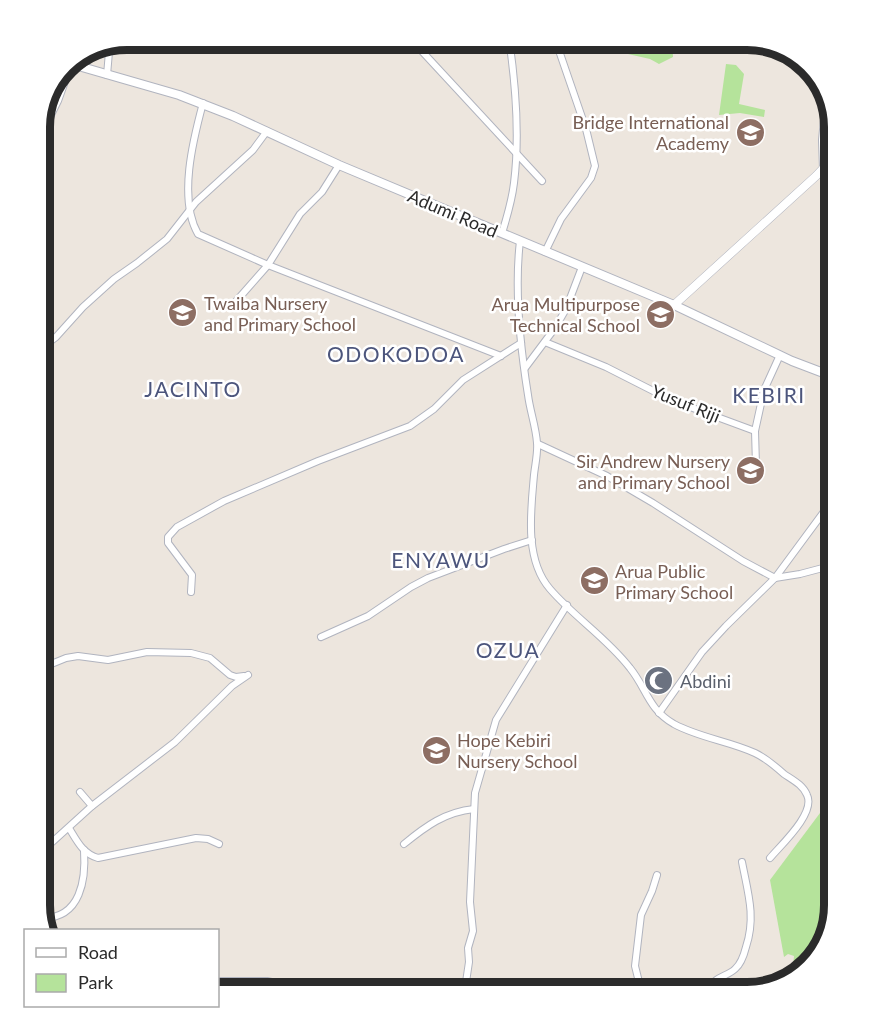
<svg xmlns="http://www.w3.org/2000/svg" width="873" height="1031" viewBox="0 0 873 1031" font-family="Lato,sans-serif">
<rect width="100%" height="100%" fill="#ede6de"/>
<g fill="#b5e39b">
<path d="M 624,39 L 672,39 L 673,57 L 659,64 L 650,59 L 628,54 Z"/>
<path d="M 726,64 L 736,65 L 744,74 L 739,104 L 765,110 L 764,117 L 740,113 L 719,115 Z"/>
<path d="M 834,809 L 834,904 L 825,943 L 795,977 L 792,978 L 794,956 L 788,954 L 784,957 L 770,880 L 820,813 Z"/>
</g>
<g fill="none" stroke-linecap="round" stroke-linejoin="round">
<defs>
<g id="minor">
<path d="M 413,39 L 418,47 L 542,181"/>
<path d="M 107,75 L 109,52 L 111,45"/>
<path d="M 203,103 C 193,140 178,199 198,234 L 268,265 L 501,356"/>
<path d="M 39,139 L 58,101 L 71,65"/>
<path d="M 823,169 L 822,140 L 826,99"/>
<path d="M 502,233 C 507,217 512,200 514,183 C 520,135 516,87 509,39"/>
<path d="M 520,241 C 514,291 520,345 528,395 C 530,411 536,427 537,443 C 538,453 535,465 534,475 C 531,510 524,559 550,589 C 574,617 607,638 630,668 C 647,689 648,709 674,724 C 700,738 729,741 755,753 C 766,758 775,766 784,774 C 793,780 803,785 807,795 C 816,813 781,845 770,858"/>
<path d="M 545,252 L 561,219 L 591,178 L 595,166 L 586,129 L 555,39"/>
<path d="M 231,307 L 268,265 L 300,214 L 322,192 L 339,165"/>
<path d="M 545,342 L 606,367 L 671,400 L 755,431"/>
<path d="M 39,350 L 56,337 L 83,307 L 114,279 L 137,263 L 167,239 L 196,202 L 253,150 L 267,131"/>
<path d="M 525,368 L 555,328 L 566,309 L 582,267"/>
<path d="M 538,444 L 607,476 L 653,503 L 743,561 L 775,578 L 800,574 L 834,565"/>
<path d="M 756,465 L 755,431 L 764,390 L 780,355"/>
<path d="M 191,592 L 192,575 L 168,543 L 168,537 L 177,527 L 224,501 L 318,461 L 410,426 L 434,409 L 463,380 L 521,343"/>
<path d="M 321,637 L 368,616 L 411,587 L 428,578 L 504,549 L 532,540"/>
<path d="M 39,669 L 66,658 L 78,656 L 108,660 L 147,652 L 191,653 L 210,658 L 230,675 L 236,677 L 244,676"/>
<path d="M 659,713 L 702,652 L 726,626 L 775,578 L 834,498"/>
<path d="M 80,792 L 92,806"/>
<path d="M 69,828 C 77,841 83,854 98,858 L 196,838 L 208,839 L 219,844"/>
<path d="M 404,844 C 426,826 445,812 474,809"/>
<path d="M 39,854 L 92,806 L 175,742 L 232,686 L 248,675"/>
<path d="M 43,918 C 81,918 86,879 84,850"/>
<path d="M 218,981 L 267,981 L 318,992"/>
<path d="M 467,992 L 466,982 L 469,962 L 468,948 L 473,931 L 470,902 L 475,793 L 496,720 L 567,605"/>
<path d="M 648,992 L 639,982 L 635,966 L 641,915 L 652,891 L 657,875"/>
<path d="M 712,992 L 715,981 C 721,976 730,974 735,969 C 741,964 744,955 746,947 C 756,917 748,893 742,862"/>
</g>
<path id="tertiary" d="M 674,305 L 816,176 L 834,157"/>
<path id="secondary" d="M 68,63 L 179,95 L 233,116 L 339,165 L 674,305 L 792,361 L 834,377"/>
</defs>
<use href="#minor" stroke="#b1b4bf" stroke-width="8"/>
<use href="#tertiary" stroke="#b1b4bf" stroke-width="9"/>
<use href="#secondary" stroke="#b1b4bf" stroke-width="10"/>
<use href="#minor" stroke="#fff" stroke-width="6"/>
<use href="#tertiary" stroke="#fff" stroke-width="8"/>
<use href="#secondary" stroke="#fff" stroke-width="8"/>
</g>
<defs>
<symbol id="school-disc" viewBox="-11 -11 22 22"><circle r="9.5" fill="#8d6e63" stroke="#fff"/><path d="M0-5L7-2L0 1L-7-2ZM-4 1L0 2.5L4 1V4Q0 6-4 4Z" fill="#fff"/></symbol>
<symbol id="university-disc" viewBox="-11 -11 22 22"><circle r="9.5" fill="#8d6e63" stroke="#fff"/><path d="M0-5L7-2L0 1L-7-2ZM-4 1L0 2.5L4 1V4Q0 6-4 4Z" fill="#fff"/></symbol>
<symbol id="mosque-disc" viewBox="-11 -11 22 22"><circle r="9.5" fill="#6b7280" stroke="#fff"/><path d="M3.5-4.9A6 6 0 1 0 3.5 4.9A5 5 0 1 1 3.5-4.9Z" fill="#fff"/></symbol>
</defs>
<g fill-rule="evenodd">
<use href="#school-disc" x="734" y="116" width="33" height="33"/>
<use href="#school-disc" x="166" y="296" width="33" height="33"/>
<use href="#university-disc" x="644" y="298" width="33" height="33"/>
<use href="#school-disc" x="734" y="454" width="33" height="33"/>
<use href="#school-disc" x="578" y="564" width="33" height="33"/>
<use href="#mosque-disc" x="642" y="664" width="33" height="33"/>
<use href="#school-disc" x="420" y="734" width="33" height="33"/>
</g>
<g text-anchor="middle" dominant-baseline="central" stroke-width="5" stroke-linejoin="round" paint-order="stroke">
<g font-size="18" fill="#785e54" stroke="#fff" text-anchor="end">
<text x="729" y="122">Bridge International<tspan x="729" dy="21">Academy</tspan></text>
<text x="204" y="303" text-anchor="start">Twaiba Nursery<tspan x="204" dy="21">and Primary School</tspan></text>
<text x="640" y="304">Arua Multipurpose<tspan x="640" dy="21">Technical School</tspan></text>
<text x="730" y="461">Sir Andrew Nursery<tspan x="730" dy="21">and Primary School</tspan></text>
<text x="615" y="571" text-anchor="start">Arua Public<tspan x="615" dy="21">Primary School</tspan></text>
<text x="457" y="740" text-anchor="start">Hope Kebiri<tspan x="457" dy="21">Nursery School</tspan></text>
</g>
<g font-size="18" fill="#2b2b2b" stroke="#fff">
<text transform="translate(453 213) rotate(23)">Adumi Road</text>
<text transform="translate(686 403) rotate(22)">Yusuf Riji</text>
</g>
<g font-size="18" fill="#5b616d" stroke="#fff" text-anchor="start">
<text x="680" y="681">Abdini</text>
</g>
<g font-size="21" letter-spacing="1.5" fill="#4c557c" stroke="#fff">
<text x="396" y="353">ODOKODOA</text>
<text x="193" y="388">JACINTO</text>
<text x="769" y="394">KEBIRI</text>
<text x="441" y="559">ENYAWU</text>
<text x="508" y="649">OZUA</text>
</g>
</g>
<path d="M0 0H873V1031H0ZM127 50H747A77 77 0 0 1 824 127V905A77 77 0 0 1 747 982H127A77 77 0 0 1 50 905V127A77 77 0 0 1 127 50Z" fill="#fff" fill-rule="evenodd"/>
<path fill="none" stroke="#2b2b2b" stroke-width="8" d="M127 50H747A77 77 0 0 1 824 127V905A77 77 0 0 1 747 982H127A77 77 0 0 1 50 905V127A77 77 0 0 1 127 50Z"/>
<rect x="24" y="929" width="195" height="78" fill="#ffffff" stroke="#aaaaaa" stroke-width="1.5"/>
<rect x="36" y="948" width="30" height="9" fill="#ffffff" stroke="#aaaaaa" stroke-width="1.5"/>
<text x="78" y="959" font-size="18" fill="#2b2b2b">Road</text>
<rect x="36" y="974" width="30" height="18" fill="#b5e39b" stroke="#aaaaaa" stroke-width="1.5"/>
<text x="78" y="989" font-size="18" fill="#2b2b2b">Park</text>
</svg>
